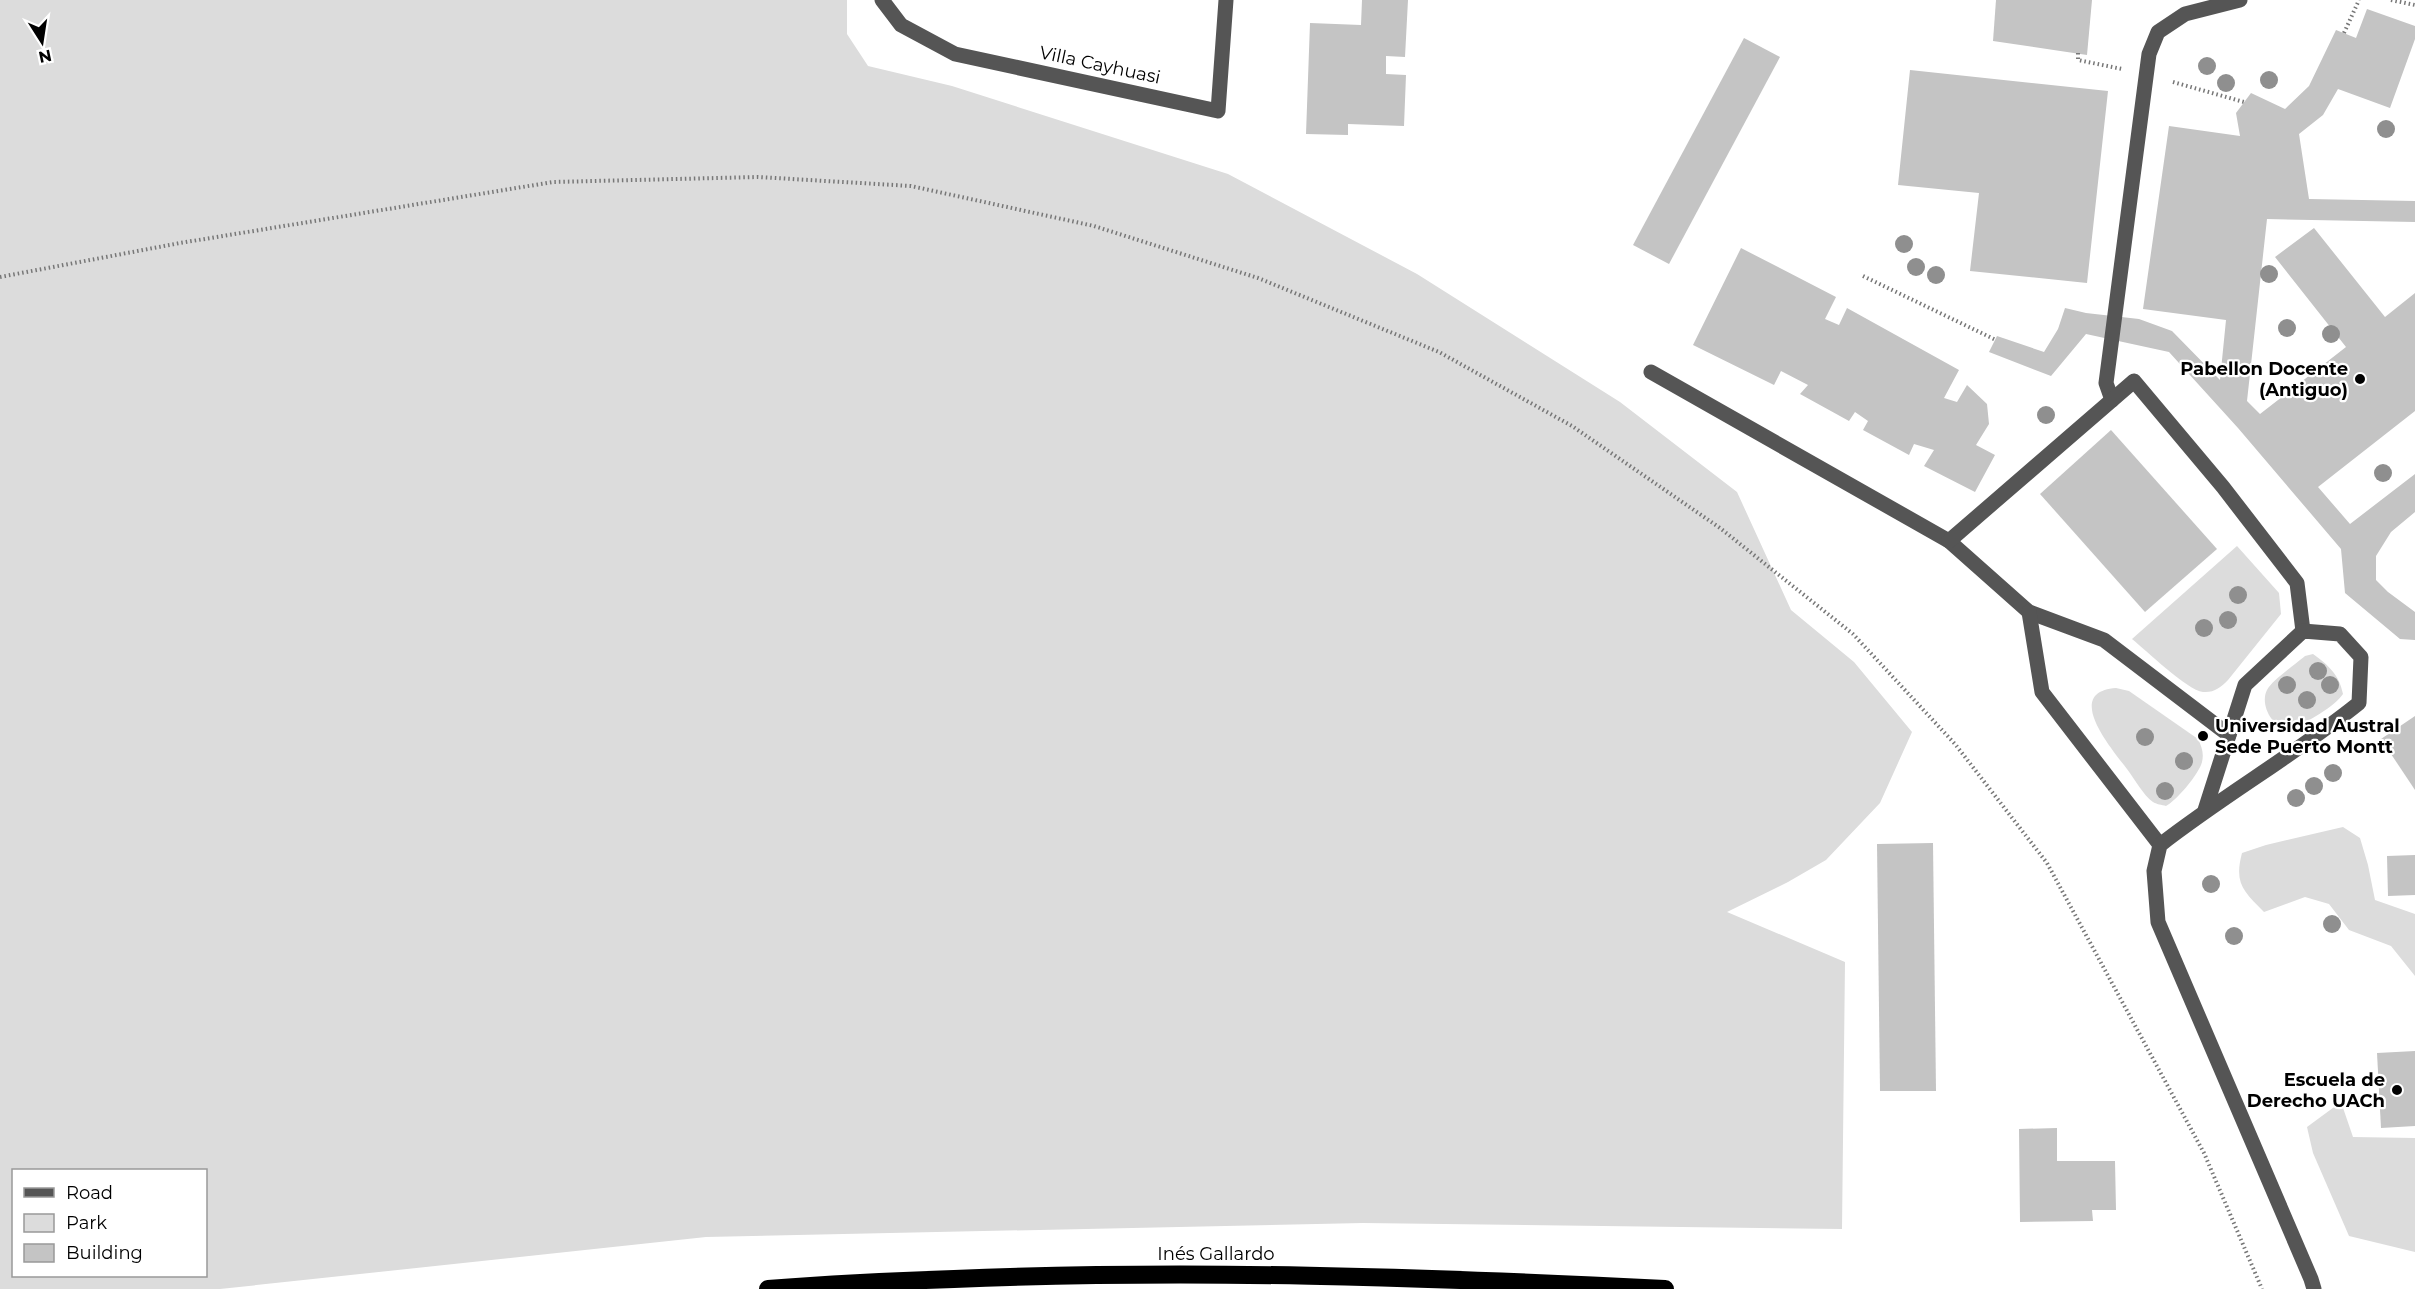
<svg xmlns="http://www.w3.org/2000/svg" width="2415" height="1289" viewBox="0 0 2415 1289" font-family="Montserrat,sans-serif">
<rect width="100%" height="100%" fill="#fff"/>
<g fill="#dcdcdc" fill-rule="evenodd">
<path d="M 0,0 L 847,0 L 847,34 L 868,66 L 952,86 L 1228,174 L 1417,274 L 1620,402 L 1737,492 L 1791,610 L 1854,662 L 1912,732 L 1880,803 L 1826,860 L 1788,882 L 1727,912 L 1845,962 L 1842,1229 L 1363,1223 L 706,1237 L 220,1289 L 0,1289 ZM 14,1170 L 206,1170 L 206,1276 L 14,1276 Z"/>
<path d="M 2237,546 L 2279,593 L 2281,614 L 2228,680 C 2221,687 2214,693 2203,692 C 2187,690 2147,651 2132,639 Z"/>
<path d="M 2313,654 C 2328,665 2339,674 2343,694 C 2335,706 2307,723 2293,727 C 2274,733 2259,705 2267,690 C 2272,680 2296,664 2305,656 Z"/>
<path d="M 2116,688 L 2129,691 L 2198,739 C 2202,747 2204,754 2202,762 C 2199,774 2176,801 2166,806 C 2162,805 2156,804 2153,802 C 2143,795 2134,778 2127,769 C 2113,750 2062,692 2116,688 Z"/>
<path d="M 2343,827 L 2360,838 L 2368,865 L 2375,900 L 2415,914 L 2415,976 L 2391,946 L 2349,930 L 2329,904 L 2305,897 L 2264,912 C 2243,891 2234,883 2242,853 L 2266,845 Z"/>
<path d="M 2341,1102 L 2353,1137 L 2415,1138 L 2415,1252 L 2349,1236 L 2313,1153 L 2307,1127 Z"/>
</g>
<g fill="#c4c4c4">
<path d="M 1362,0 L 1408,0 L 1405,57 L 1386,56 L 1386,74 L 1406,75 L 1404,126 L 1348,124 L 1348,135 L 1306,134 L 1310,23 L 1361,25 Z"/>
<path d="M 1996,0 L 2092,0 L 2087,55 L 1993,41 Z"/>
<path d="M 2367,9 L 2415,26 L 2415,39 L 2390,108 L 2338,89 L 2323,115 L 2299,134 L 2309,199 L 2415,201 L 2415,222 L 2267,219 L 2247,401 L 2260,414 L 2346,347 L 2275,257 L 2314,228 L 2385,317 L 2415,293 L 2415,411 L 2318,487 L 2350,524 L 2415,474 L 2415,512 L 2391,532 L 2376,556 L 2376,580 L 2388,592 L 2415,612 L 2415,640 L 2400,639 L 2345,593 L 2341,549 L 2238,428 L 2169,352 L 2086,334 L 2051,376 L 1989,352 L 1997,336 L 2044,352 L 2058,329 L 2065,308 L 2086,313 L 2139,319 L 2172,331 L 2220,380 L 2226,320 L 2143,309 L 2169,126 L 2240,136 L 2236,113 L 2251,93 L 2285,109 L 2309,86 L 2336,30 L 2356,38 Z"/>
<path d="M 1744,38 L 1780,57 L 1669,264 L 1633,245 Z"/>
<path d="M 1910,70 L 2108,91 L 2087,283 L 1970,271 L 1979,193 L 1898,185 Z"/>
<path d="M 1741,248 L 1836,297 L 1825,319 L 1839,325 L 1847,308 L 1959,370 L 1944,398 L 1957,402 L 1967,385 L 1987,404 L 1989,424 L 1976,445 L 1995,455 L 1975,492 L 1924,466 L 1934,450 L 1914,444 L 1909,455 L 1863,430 L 1868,421 L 1855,412 L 1849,421 L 1800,394 L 1808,385 L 1781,371 L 1774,385 L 1693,345 Z"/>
<path d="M 2111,430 L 2217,549 L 2145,612 L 2040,494 Z"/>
<path d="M 2415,716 L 2415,790 L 2381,739 Z"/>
<path d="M 1933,843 L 1936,1091 L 1880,1091 L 1877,844 Z"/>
<path d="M 2415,855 L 2415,895 L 2388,896 L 2387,856 Z"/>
<path d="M 2415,1051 L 2415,1126 L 2381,1128 L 2377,1053 Z"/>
<path d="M 2057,1128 L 2057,1161 L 2115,1161 L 2116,1210 L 2092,1210 L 2093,1221 L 2020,1222 L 2019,1129 Z"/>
</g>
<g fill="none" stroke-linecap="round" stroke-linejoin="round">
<g stroke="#777" stroke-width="4" stroke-dasharray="1.5 3" stroke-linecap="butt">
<path d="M 2391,0 L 2415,5"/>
<path d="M 2344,33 L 2359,0"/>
<path d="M 2078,53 L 2078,60 L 2122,69"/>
<path d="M 2173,82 L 2244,102"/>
<path d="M 1863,276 L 1996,340"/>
<path d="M 0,277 L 180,243 L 553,182 L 758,177 L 911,186 L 1094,226 L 1258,278 L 1439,352 L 1572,426 L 1720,528 L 1853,634 L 1955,744 L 2047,863 L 2204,1153 L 2262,1289"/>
</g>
<g stroke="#555" stroke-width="15">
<path d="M 882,0 L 901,25 L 955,54 L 1218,111 L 1226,0"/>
<path d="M 1651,372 L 1949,541 L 2029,612 L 2104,640 L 2229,735"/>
<path d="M 2112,400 L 2106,383 L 2149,54 L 2158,32 L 2185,14 L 2240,0"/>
<path d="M 1949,541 L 2134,381 L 2223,487 L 2297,583 L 2303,631"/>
<path d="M 2029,612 L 2042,692 L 2160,845"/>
<path d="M 2205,810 L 2245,685 L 2303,631 L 2340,634 L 2361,657 L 2359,703 C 2296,754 2224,795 2160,845 L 2154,871 L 2158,922 L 2311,1279 L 2314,1289"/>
</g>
<path stroke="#000" stroke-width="18" d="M 768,1289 C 830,1284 892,1281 954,1279 C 1191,1269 1428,1277 1665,1289"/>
</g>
<g fill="#8f8f8f">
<circle cx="2207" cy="66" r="9"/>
<circle cx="2269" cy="80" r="9"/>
<circle cx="2226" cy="83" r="9"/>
<circle cx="2386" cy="129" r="9"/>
<circle cx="1904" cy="244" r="9"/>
<circle cx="1916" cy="267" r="9"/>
<circle cx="2269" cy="274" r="9"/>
<circle cx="1936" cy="275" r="9"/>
<circle cx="2287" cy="328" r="9"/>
<circle cx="2331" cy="334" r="9"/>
<circle cx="2046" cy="415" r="9"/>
<circle cx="2383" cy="473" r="9"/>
<circle cx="2238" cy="595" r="9"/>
<circle cx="2228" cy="620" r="9"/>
<circle cx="2204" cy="628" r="9"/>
<circle cx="2318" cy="671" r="9"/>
<circle cx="2287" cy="685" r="9"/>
<circle cx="2330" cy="685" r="9"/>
<circle cx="2307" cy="700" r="9"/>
<circle cx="2145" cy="737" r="9"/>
<circle cx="2184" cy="761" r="9"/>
<circle cx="2333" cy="773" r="9"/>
<circle cx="2314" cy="786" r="9"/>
<circle cx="2165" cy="791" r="9"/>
<circle cx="2296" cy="798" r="9"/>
<circle cx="2211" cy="884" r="9"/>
<circle cx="2332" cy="924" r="9"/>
<circle cx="2234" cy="936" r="9"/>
</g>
<g fill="#000" stroke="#fff" stroke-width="2">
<circle cx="2360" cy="379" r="6"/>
<circle cx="2203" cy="736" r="6"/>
<circle cx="2397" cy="1090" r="6"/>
</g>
<g text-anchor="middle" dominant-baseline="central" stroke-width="4.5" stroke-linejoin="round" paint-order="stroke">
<g font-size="18" fill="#000" stroke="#fff">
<text transform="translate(1100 65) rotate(12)">Villa Cayhuasi</text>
<text x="1216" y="1254">Inés Gallardo</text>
</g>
<g font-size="18" font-weight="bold" fill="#000" stroke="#fff" text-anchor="end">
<text x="2348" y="369">Pabellon Docente<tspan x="2348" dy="21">(Antiguo)</tspan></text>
<text x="2215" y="726" text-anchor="start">Universidad Austral<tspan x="2215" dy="21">Sede Puerto Montt</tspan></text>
<text x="2385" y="1080">Escuela de<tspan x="2385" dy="21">Derecho UACh</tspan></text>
</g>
</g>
<rect x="12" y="1169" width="195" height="108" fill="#ffffff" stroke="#999999" stroke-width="1.5"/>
<rect x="24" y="1188" width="30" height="9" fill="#555555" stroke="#999999" stroke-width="1.5"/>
<text x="66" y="1199" font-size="18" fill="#000000">Road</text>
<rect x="24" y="1214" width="30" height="18" fill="#dcdcdc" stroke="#999999" stroke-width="1.5"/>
<text x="66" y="1229" font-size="18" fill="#000000">Park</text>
<rect x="24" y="1244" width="30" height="18" fill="#c4c4c4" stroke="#999999" stroke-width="1.5"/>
<text x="66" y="1259" font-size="18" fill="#000000">Building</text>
<g transform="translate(42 42) rotate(168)" stroke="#ffffff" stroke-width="4.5" paint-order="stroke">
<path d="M0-4.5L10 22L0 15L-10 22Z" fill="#000000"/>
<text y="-9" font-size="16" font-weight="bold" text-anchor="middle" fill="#000000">N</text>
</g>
</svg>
